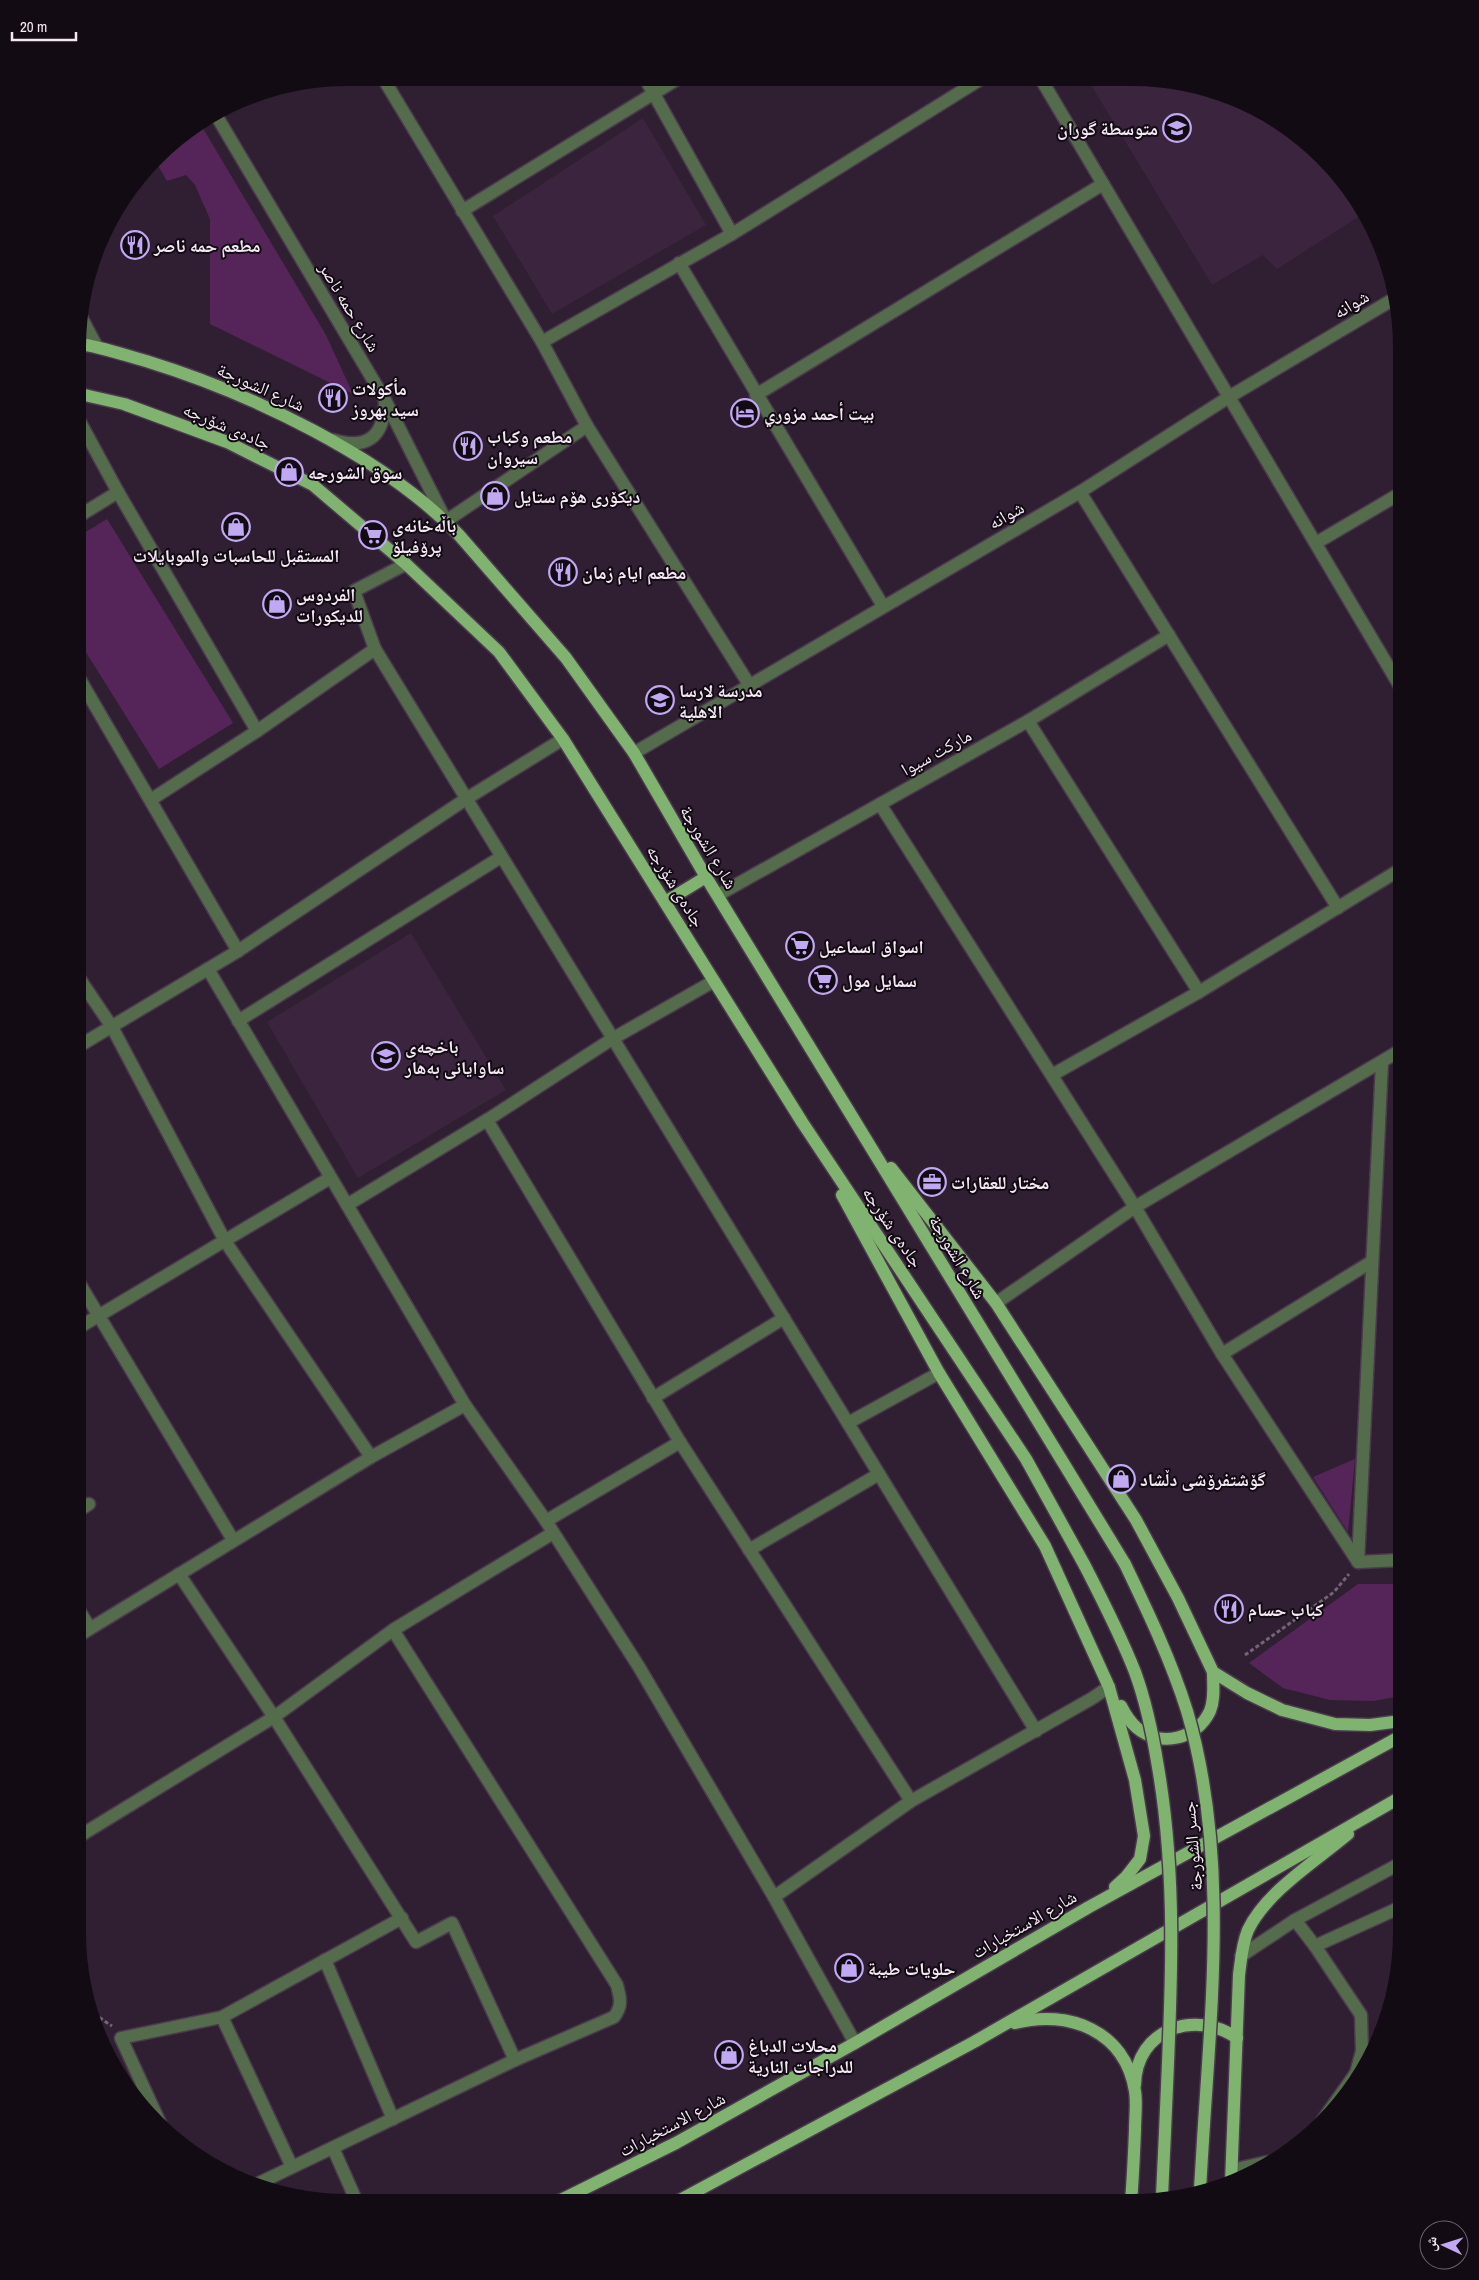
<svg xmlns="http://www.w3.org/2000/svg" width="1479" height="2280" viewBox="0 0 1479 2280" font-family="'Archivo Narrow','Noto Naskh Arabic',sans-serif">
<rect width="100%" height="100%" fill="#301e32"/>
<g fill="#3b243d">
<path d="M 1088,80 L 1167,80 L 1235,98 L 1296,133 L 1346,183 L 1363,214 L 1277,269 L 1263,255 L 1212,285 Z"/>
<path d="M 643,118 L 706,225 L 552,314 L 493,216 Z"/>
<path d="M 411,933 L 506,1090 L 358,1178 L 267,1022 Z"/>
</g>
<g fill="#55255a">
<path d="M 201,125 L 326,335 L 353,394 L 210,324 L 210,219 L 195,185 L 186,175 L 167,181 L 156,162 L 169,145 Z"/>
<path d="M 107,519 L 233,723 L 159,769 L 79,641 L 79,536 Z"/>
<path d="M 1355,1459 L 1348,1532 L 1313,1477 Z"/>
<path d="M 1358,1584 L 1401,1584 L 1401,1696 L 1373,1701 L 1330,1700 L 1283,1688 L 1249,1663 Z"/>
</g>
<g fill="none" stroke-linecap="round" stroke-linejoin="round">
<defs>
<g id="minor">
<path d="M 383,78 L 542,342 L 587,426 L 750,686"/>
<path d="M 645,78 L 732,234"/>
<path d="M 1041,79 L 1401,688"/>
<path d="M 216,115 L 385,400 L 446,521 L 587,426"/>
<path d="M 462,211 L 679,78"/>
<path d="M 679,263 L 883,606"/>
<path d="M 80,315 L 97,347"/>
<path d="M 542,342 L 732,234 L 981,79"/>
<path d="M 756,395 L 1103,184"/>
<path d="M 80,422 L 118,492 L 257,731"/>
<path d="M 333,440 C 367,450 384,437 385,402"/>
<path d="M 1080,492 L 1338,908"/>
<path d="M 79,516 L 118,492"/>
<path d="M 1316,543 L 1401,493"/>
<path d="M 406,564 L 354,591 L 375,649 L 1036,1731"/>
<path d="M 79,678 L 238,951"/>
<path d="M 1028,721 L 1199,992"/>
<path d="M 634,753 L 1080,492 L 1229,397 L 1392,300"/>
<path d="M 152,799 L 257,731 L 375,649"/>
<path d="M 880,804 L 1135,1207 L 1222,1354 L 1358,1562"/>
<path d="M 718,895 L 1028,721 L 1169,635"/>
<path d="M 208,969 L 465,1405 L 546,1521 L 639,1667 L 774,1897 L 855,2043"/>
<path d="M 79,978 L 112,1027 L 225,1241 L 371,1457"/>
<path d="M 238,1021 L 501,857"/>
<path d="M 79,1046 L 238,951 L 466,799 L 563,739"/>
<path d="M 1052,1075 L 1199,992 L 1401,869"/>
<path d="M 487,1120 L 680,1442 L 911,1801"/>
<path d="M 347,1205 L 487,1120 L 612,1039 L 714,981"/>
<path d="M 78,1281 L 233,1540"/>
<path d="M 996,1303 L 1135,1207 L 1401,1050"/>
<path d="M 78,1328 L 330,1178"/>
<path d="M 1222,1354 L 1371,1262"/>
<path d="M 653,1398 L 784,1318"/>
<path d="M 848,1423 L 939,1373"/>
<path d="M 78,1511 L 89,1504"/>
<path d="M 546,1521 L 680,1442"/>
<path d="M 749,1550 L 879,1474"/>
<path d="M 1358,1562 L 1382,1062"/>
<path d="M 1358,1562 L 1401,1560"/>
<path d="M 179,1574 L 274,1717 L 416,1942 L 452,1923 L 515,2060"/>
<path d="M 78,1609 L 90,1628"/>
<path d="M 78,1636 L 371,1457 L 465,1405"/>
<path d="M 78,1837 L 274,1717 L 393,1630 L 553,1533"/>
<path d="M 774,1897 L 911,1801 L 1091,1699 L 1109,1687"/>
<path d="M 1295,1920 L 1315,1946 L 1361,2015 L 1362,2051 L 1356,2073 L 1322,2121"/>
<path d="M 1315,1946 L 1401,1907"/>
<path d="M 1241,1956 L 1295,1920 L 1401,1863"/>
<path d="M 325,1960 L 393,2119"/>
<path d="M 222,2017 L 292,2167"/>
<path d="M 160,2123 L 121,2038 L 222,2017 L 402,1918"/>
<path d="M 333,2148 L 356,2200"/>
<path d="M 1232,2170 L 1267,2162"/>
<path d="M 255,2185 L 515,2060 L 614,2017 C 623,2005 620,1998 617,1985 L 393,1630"/>
</g>
<g id="major">
<path d="M 80,344 C 102,347 124,355 146,361 C 250,393 383,456 459,535 L 566,658 L 634,753 L 706,877 L 1125,1564"/>
<path d="M 80,394 L 124,404 L 227,442 L 313,485 L 406,564 L 499,652 L 563,739 L 802,1122 L 1026,1459 L 1085,1566"/>
<path d="M 665,902 L 706,877"/>
<path d="M 891,1168 L 996,1303 L 1136,1520 L 1178,1598 L 1213,1672 L 1247,1693 L 1282,1710 L 1335,1724 L 1370,1725 L 1401,1721"/>
<path d="M 842,1195 L 939,1373 L 1045,1546 L 1109,1687 L 1135,1780 L 1144,1836 L 1140,1859 L 1126,1877 L 1115,1887"/>
<path d="M 1121,1706 C 1125,1714 1130,1722 1137,1728 C 1161,1748 1197,1739 1210,1711 C 1215,1699 1213,1685 1213,1672"/>
<path d="M 1015,2023 C 1069,2009 1125,2031 1135,2091 C 1137,2103 1135,2117 1135,2130 C 1134,2154 1133,2178 1131,2202"/>
<path d="M 1135,2085 C 1136,2029 1195,2009 1237,2038"/>
<path d="M 1231,2183 L 1239,1975 C 1241,1960 1242,1944 1248,1930 C 1266,1892 1316,1861 1348,1834"/>
<path d="M 1200,2189 L 1203,2140"/>
<path d="M 1162,2196 L 1165,2132"/>
<path d="M 559,2201 L 676,2143 L 855,2043 L 1089,1907 L 1401,1736"/>
<path d="M 678,2201 L 974,2042 L 1401,1797"/>
</g>
</defs>
<use href="#minor" stroke="#4b3a4d" stroke-width="15"/>
<use href="#major" stroke="#4b3a4d" stroke-width="15"/>
<g stroke="#746476" stroke-width="3" stroke-dasharray="4 2.5" stroke-linecap="butt">
<path d="M 1245,1655 L 1334,1592 L 1349,1574"/>
<path d="M 94,2014 L 112,2026"/>
</g>
<use href="#minor" stroke="#546c4c" stroke-width="12"/>
<use href="#major" stroke="#80b370" stroke-width="12"/>
<defs>
<g id="major-bridge">
<path d="M 1125,1564 C 1148,1612 1171,1660 1187,1711 C 1228,1850 1212,1997 1203,2140"/>
<path d="M 1085,1566 C 1103,1601 1121,1636 1135,1672 C 1146,1702 1153,1736 1158,1767 C 1179,1888 1170,2011 1165,2132"/>
</g>
</defs>
<use href="#major-bridge" stroke="#4b3a4d" stroke-width="15" stroke-linecap="butt"/>
<use href="#major-bridge" stroke="#80b370" stroke-width="12"/>
</g>
<defs>
<symbol id="school-ring" viewBox="-11 -11 22 22"><circle r="9.5" fill="#130b14" stroke="#c1a8f3" stroke-width="1.5"/><path d="M0-5L7-2L0 1L-7-2ZM-4 1L0 2.5L4 1V4Q0 6-4 4Z" fill="#c1a8f3"/></symbol>
<symbol id="restaurant-ring" viewBox="-11 -11 22 22"><circle r="9.5" fill="#130b14" stroke="#c1a8f3" stroke-width="1.5"/><path d="M-5-6h1v4h1v-4h1v4h1v-4h1v5L-1.5 .5V6h-2V.5L-5-1ZM5-6V6H3V1.5H1.5Q1.5-4 5-6Z" fill="#c1a8f3"/></symbol>
<symbol id="hotel-ring" viewBox="-11 -11 22 22"><circle r="9.5" fill="#130b14" stroke="#c1a8f3" stroke-width="1.5"/><path d="M-6-4.5h1.5V1H6V5H4.5V3h-9V5H-6ZM-4 0a1.8 1.8 0 1 1 3.6 0ZM.5 0V-2.5h3Q6-2.5 6 0Z" fill="#c1a8f3"/></symbol>
<symbol id="shop-ring" viewBox="-11 -11 22 22"><circle r="9.5" fill="#130b14" stroke="#c1a8f3" stroke-width="1.5"/><path d="M-5-2.5h2.3a2.7 3.5 0 0 1 5.4 0H5L5.5 6h-11ZM-1.5-2.5h3a1.5 2.3 0 0 0-3 0Z" fill="#c1a8f3"/></symbol>
<symbol id="supermarket-ring" viewBox="-11 -11 22 22"><circle r="9.5" fill="#130b14" stroke="#c1a8f3" stroke-width="1.5"/><path d="M-6-5.5h2.5l.6 2H6L4.5 2H-2.5L-4.4-4H-6ZM-1.5 3.2a1.3 1.3 0 1 0 .1 0ZM3 3.2a1.3 1.3 0 1 0 .1 0Z" fill="#c1a8f3"/></symbol>
<symbol id="office-ring" viewBox="-11 -11 22 22"><circle r="9.5" fill="#130b14" stroke="#c1a8f3" stroke-width="1.5"/><path d="M-6-3h4V-5.5h4V-3h4V5H-6ZM-1-4.5V-3h2v-1.5ZM-6 0V1H6V0Z" fill="#c1a8f3"/></symbol>
</defs>
<g fill-rule="evenodd">
<use href="#school-ring" x="1161" y="112" width="32" height="32"/>
<use href="#restaurant-ring" x="119" y="229" width="32" height="32"/>
<use href="#restaurant-ring" x="317" y="382" width="32" height="32"/>
<use href="#hotel-ring" x="729" y="397" width="32" height="32"/>
<use href="#restaurant-ring" x="452" y="430" width="32" height="32"/>
<use href="#shop-ring" x="273" y="456" width="32" height="32"/>
<use href="#shop-ring" x="479" y="480" width="32" height="32"/>
<use href="#shop-ring" x="220" y="511" width="32" height="32"/>
<use href="#supermarket-ring" x="357" y="519" width="32" height="32"/>
<use href="#restaurant-ring" x="547" y="556" width="32" height="32"/>
<use href="#shop-ring" x="261" y="588" width="32" height="32"/>
<use href="#school-ring" x="644" y="684" width="32" height="32"/>
<use href="#supermarket-ring" x="784" y="930" width="32" height="32"/>
<use href="#supermarket-ring" x="807" y="964" width="32" height="32"/>
<use href="#school-ring" x="370" y="1040" width="32" height="32"/>
<use href="#office-ring" x="916" y="1166" width="32" height="32"/>
<use href="#shop-ring" x="1105" y="1463" width="32" height="32"/>
<use href="#restaurant-ring" x="1213" y="1593" width="32" height="32"/>
<use href="#shop-ring" x="833" y="1952" width="32" height="32"/>
<use href="#shop-ring" x="713" y="2039" width="32" height="32"/>
</g>
<g text-anchor="middle" dominant-baseline="central" stroke-width="4" stroke-linejoin="round" paint-order="stroke">
<g font-size="18" font-weight="bold" fill="#f4e8f5" stroke="#130b14" text-anchor="start">
<text x="1158" y="128" text-anchor="end">متوسطة گوران</text>
<text x="154" y="245">مطعم حمه ناصر</text>
<text x="352" y="388">مأكولات<tspan x="352" dy="21">سيد بهروز</tspan></text>
<text x="764" y="413">بيت أحمد مزوري</text>
<text x="487" y="436">مطعم وكباب<tspan x="487" dy="21">سيروان</tspan></text>
<text x="308" y="472">سوق الشورجه</text>
<text x="514" y="496">دیکۆری هۆم ستایل</text>
<text x="392" y="525">باڵەخانەی<tspan x="392" dy="21">پرۆفیلۆ</tspan></text>
<text x="236" y="555" text-anchor="middle">المستقبل للحاسبات والموبايلات</text>
<text x="582" y="572">مطعم ايام زمان</text>
<text x="296" y="594">الفردوس<tspan x="296" dy="21">للديكورات</tspan></text>
<text x="679" y="690">مدرسة لارسا<tspan x="679" dy="21">الاهلية</tspan></text>
<text x="819" y="946">اسواق اسماعيل</text>
<text x="842" y="980">سمايل مول</text>
<text x="405" y="1046">باخچەی<tspan x="405" dy="21">ساوایانی بەهار</tspan></text>
<text x="951" y="1182">مختار للعقارات</text>
<text x="1140" y="1479">گۆشتفرۆشی دڵشاد</text>
<text x="1248" y="1609">كباب حسام</text>
<text x="868" y="1968">حلويات طيبة</text>
<text x="748" y="2045">محلات الدباغ<tspan x="748" dy="21">للدراجات النارية</tspan></text>
</g>
<g font-size="18" fill="#f4e8f5" stroke="#130b14">
<text transform="translate(1351 304) rotate(-31)">شوانە</text>
<text transform="translate(350 307) rotate(59)">شارع حمه ناصر</text>
<text transform="translate(261 387) rotate(24)">شارع الشورجة</text>
<text transform="translate(227 426) rotate(23)">جادەی شۆرجە</text>
<text transform="translate(1006 515) rotate(-30)">شوانە</text>
<text transform="translate(936 752) rotate(-29)">مارکت سیوا</text>
<text transform="translate(709 847) rotate(59)">شارع الشورجة</text>
<text transform="translate(676 886) rotate(58)">جادەی شۆرجە</text>
<text transform="translate(893 1227) rotate(56)">جادەی شۆرجە</text>
<text transform="translate(958 1257) rotate(59)">شارع الشورجة</text>
<text transform="translate(1192 1846) rotate(-95)">جسر الشورجة</text>
<text transform="translate(1024 1924) rotate(-30)">شارع الاستخبارات</text>
<text transform="translate(672 2124) rotate(-28)">شارع الاستخبارات</text>
</g>
</g>
<path d="M0 0H1479V2280H0ZM347 86H1132A261 261 0 0 1 1393 347V1933A261 261 0 0 1 1132 2194H347A261 261 0 0 1 86 1933V347A261 261 0 0 1 347 86Z" fill="#130b14" fill-rule="evenodd"/>
<g transform="translate(1444 2245) rotate(274)"><circle r="24" fill="#130b14" stroke="#6d636e"/>
<path d="M0-4L9 19L0 12L-9 19Z" fill="#c1a8f3"/>
<text y="-8" font-size="14" font-weight="bold" text-anchor="middle" fill="#f4e8f5">ش</text>
</g>
<path d="M12 32v8h64v-8" fill="none" stroke="#f4e8f5" stroke-width="2.5"/>
<text x="20" y="32" font-size="15" fill="#f4e8f5" stroke="#130b14" stroke-width="4" paint-order="stroke">20 m</text>
</svg>
